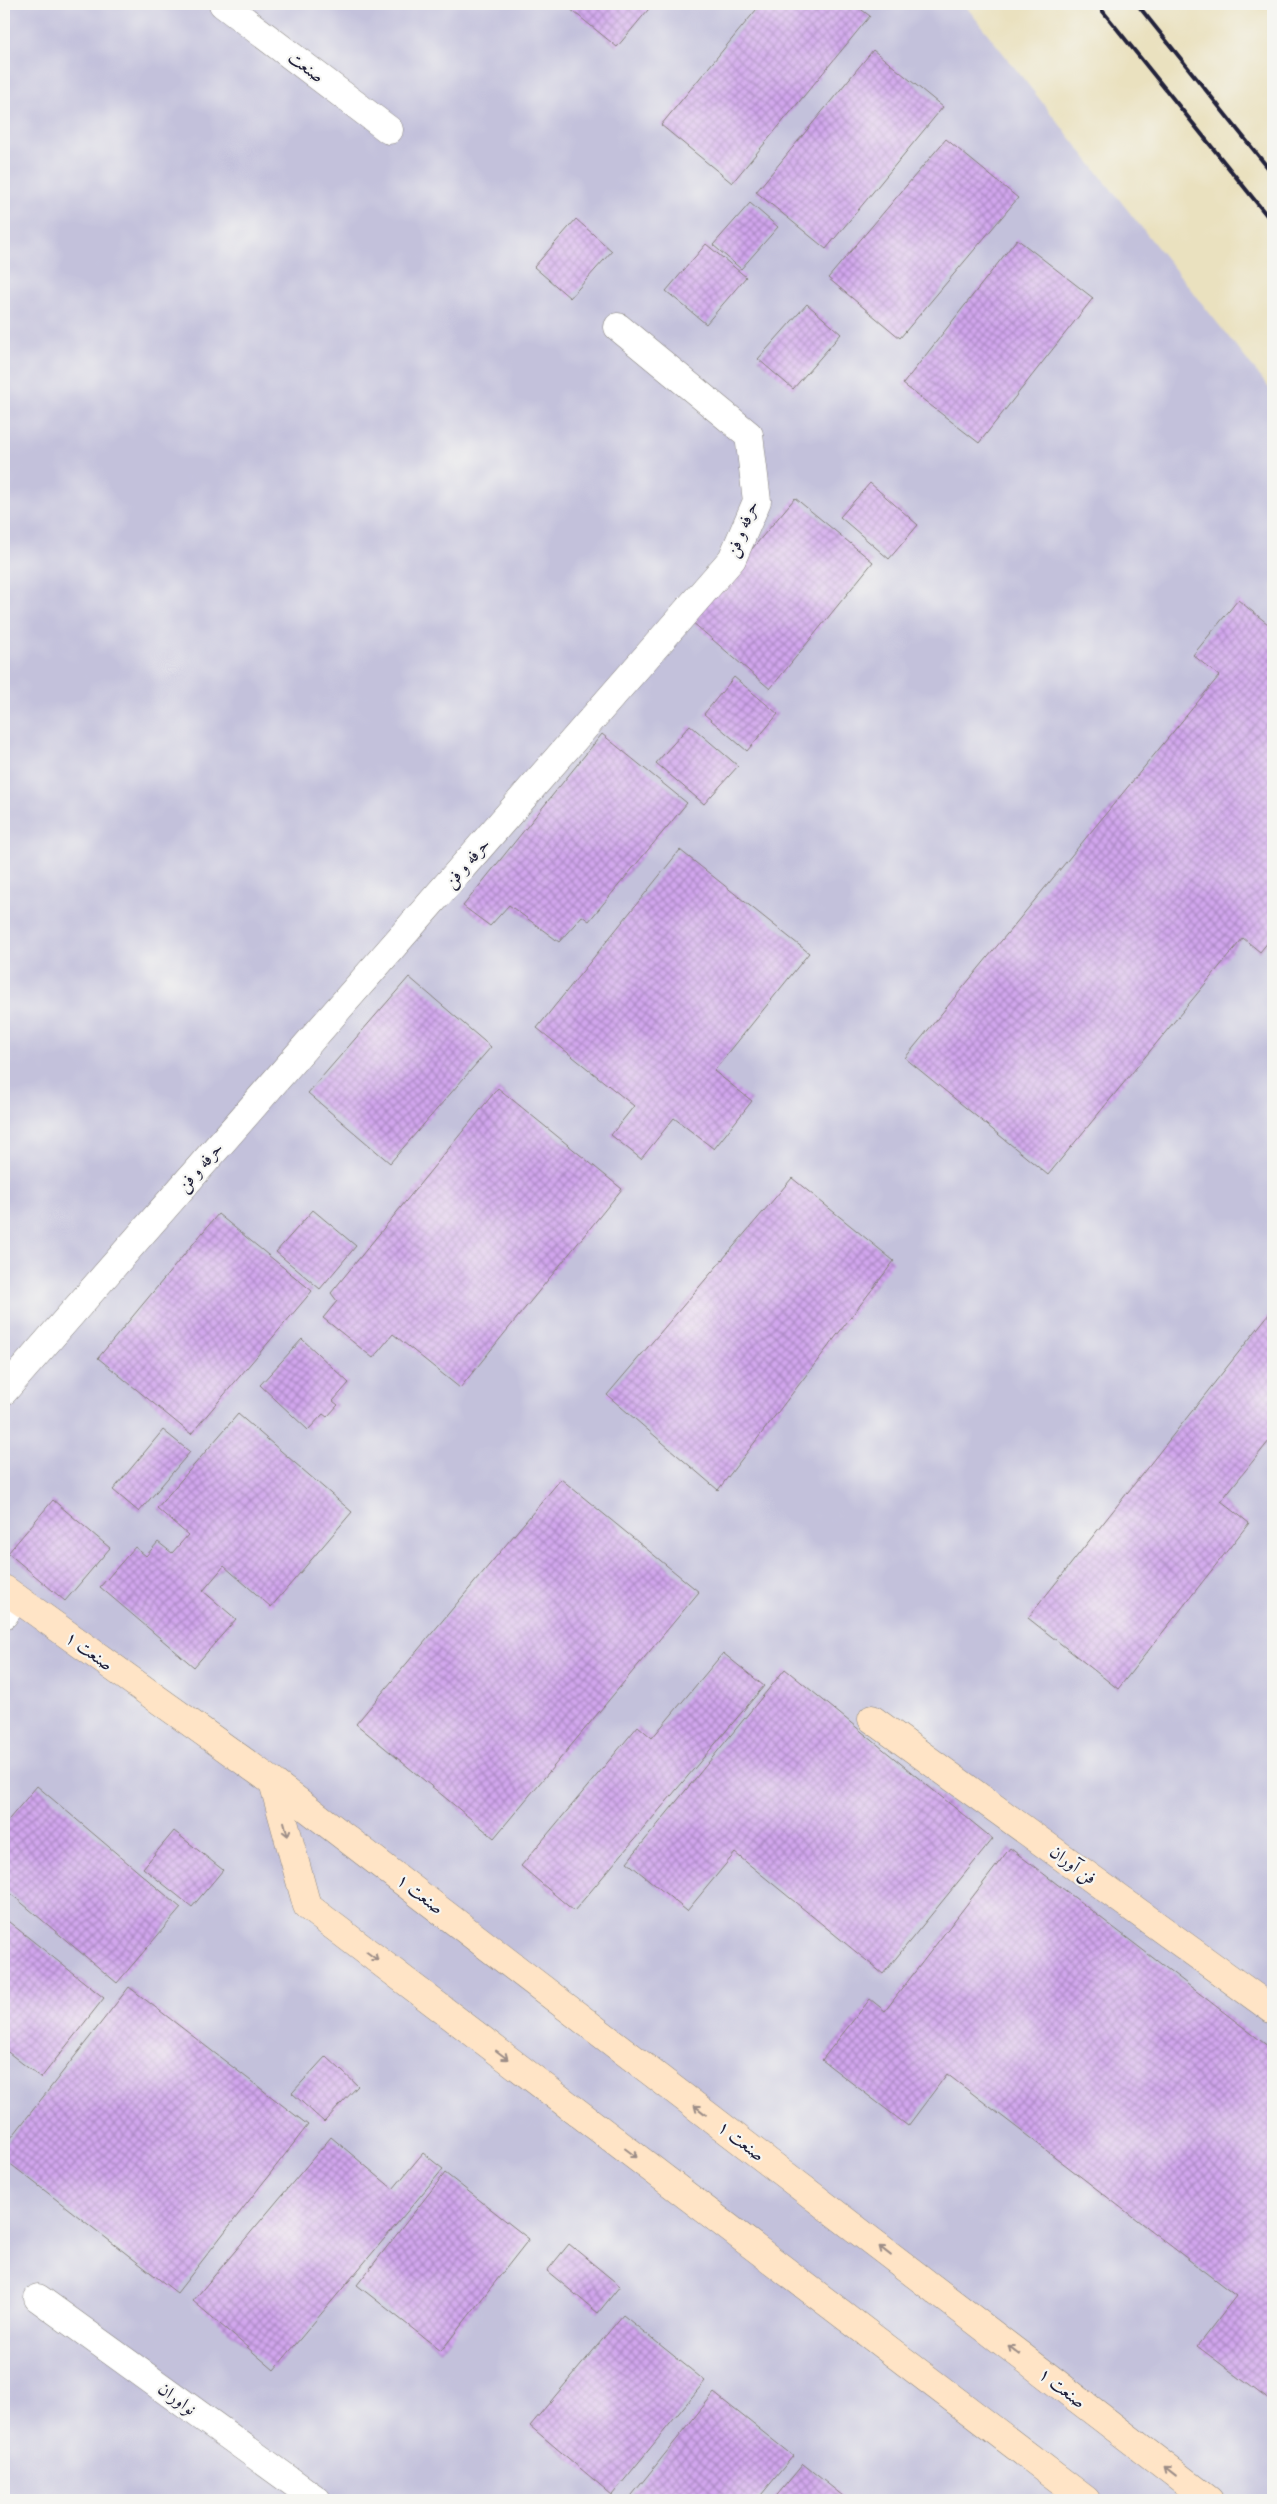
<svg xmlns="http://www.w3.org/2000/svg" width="1277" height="2504" viewBox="0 0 1277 2504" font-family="'IM FELL French Canon',Amiri,serif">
<defs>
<pattern id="building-cross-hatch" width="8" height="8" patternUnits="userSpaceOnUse" patternTransform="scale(1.25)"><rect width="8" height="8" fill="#d1a6ed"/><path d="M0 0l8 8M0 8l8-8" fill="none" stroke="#a987c1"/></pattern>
</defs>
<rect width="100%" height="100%" fill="#f6f6f2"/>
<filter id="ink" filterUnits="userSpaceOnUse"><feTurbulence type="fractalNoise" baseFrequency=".02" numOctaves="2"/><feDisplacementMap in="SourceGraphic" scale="10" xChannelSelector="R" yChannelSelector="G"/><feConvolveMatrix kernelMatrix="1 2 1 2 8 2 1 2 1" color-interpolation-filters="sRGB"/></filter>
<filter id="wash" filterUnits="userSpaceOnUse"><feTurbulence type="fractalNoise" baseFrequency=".0096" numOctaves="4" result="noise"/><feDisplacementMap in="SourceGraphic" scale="20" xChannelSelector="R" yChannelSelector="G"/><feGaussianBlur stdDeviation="1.12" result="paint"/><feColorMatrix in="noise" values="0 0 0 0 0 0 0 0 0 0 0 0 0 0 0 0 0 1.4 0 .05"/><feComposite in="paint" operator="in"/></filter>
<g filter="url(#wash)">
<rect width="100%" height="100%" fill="#eae1bf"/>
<path fill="#c3c1db" d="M 4,4 L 964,4 L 1273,393 L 1273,2500 L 4,2500 Z"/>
<g id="blocks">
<g fill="url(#building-cross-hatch)">
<path d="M 564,4 L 653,4 L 617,47 Z"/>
<path d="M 761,4 L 854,4 L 870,16 L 732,183 L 661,125 Z"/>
<path d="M 873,50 L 943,107 L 826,249 L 756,192 Z"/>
<path d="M 946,139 L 1018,198 L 900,338 L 828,278 Z"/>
<path d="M 750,203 L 778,227 L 741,269 L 713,245 Z"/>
<path d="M 576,219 L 612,251 L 570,298 L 534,267 Z"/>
<path d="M 1017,239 L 1093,298 L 979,443 L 903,384 Z"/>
<path d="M 706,244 L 746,277 L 706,324 L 666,291 Z"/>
<path d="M 807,304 L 841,334 L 793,389 L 758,359 Z"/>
<path d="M 870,483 L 918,525 L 889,559 L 840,517 Z"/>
<path d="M 795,498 L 873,562 L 770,689 L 691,621 Z"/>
<path d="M 1238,600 L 1273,628 L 1273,936 L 1260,952 L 1243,938 L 1048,1175 L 905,1058 L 1219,676 L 1193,655 Z"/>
<path d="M 734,677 L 778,714 L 747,751 L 704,714 Z"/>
<path d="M 690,725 L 738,766 L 704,804 L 656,763 Z"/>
<path d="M 602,734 L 687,803 L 589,921 L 582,916 L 559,942 L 509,905 L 490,926 L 463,906 Z"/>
<path d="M 680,850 L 809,953 L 714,1071 L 752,1101 L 714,1149 L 674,1118 L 641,1159 L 611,1135 L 634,1106 L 537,1028 Z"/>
<path d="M 409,977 L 491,1047 L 390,1163 L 308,1093 Z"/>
<path d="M 498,1088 L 622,1189 L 460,1388 L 393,1334 L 373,1358 L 323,1318 L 337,1301 L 331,1293 Z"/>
<path d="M 792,1178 L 894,1261 L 718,1490 L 607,1395 Z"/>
<path d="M 313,1210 L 356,1246 L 320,1289 L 276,1252 Z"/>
<path d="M 218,1214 L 312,1291 L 191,1434 L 98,1358 Z"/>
<path d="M 1273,1309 L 1273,1436 L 1221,1501 L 1249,1523 L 1118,1689 L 1028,1618 Z"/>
<path d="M 302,1339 L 349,1383 L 333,1401 L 338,1405 L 327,1417 L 323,1414 L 308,1430 L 260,1385 Z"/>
<path d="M 238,1414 L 352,1512 L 271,1607 L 224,1566 L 203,1591 L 236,1619 L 194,1667 L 100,1587 L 135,1547 L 146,1556 L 158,1542 L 172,1553 L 188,1535 L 157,1508 Z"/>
<path d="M 163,1430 L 190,1452 L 139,1512 L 113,1490 Z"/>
<path d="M 561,1479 L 699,1592 L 494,1838 L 356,1724 Z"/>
<path d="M 53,1500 L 110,1548 L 65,1601 L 8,1553 Z"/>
<path d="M 723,1653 L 764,1686 L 574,1911 L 521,1866 L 638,1726 L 652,1738 Z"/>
<path d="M 785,1669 L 993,1839 L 883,1974 L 735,1853 L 687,1911 L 627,1862 Z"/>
<path d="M 37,1786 L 181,1908 L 117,1983 L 4,1888 L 4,1825 Z"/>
<path d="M 174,1831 L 223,1870 L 192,1907 L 143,1868 Z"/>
<path d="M 1010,1848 L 1273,2050 L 1273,2403 L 1197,2346 L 1236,2296 L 947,2074 L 908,2126 L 822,2060 L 870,1999 L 885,2011 Z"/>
<path d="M 4,1918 L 104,1998 L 41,2078 L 4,2049 Z"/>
<path d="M 129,1987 L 308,2125 L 177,2293 L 4,2159 L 4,2147 Z"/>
<path d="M 326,2056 L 358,2086 L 324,2122 L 292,2093 Z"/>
<path d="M 331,2137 L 393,2189 L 423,2153 L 443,2169 L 274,2370 L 193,2301 Z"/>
<path d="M 445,2173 L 529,2239 L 441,2351 L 357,2285 Z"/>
<path d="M 569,2244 L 620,2286 L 598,2313 L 547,2271 Z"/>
<path d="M 623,2315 L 705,2381 L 612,2495 L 530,2426 Z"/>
<path d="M 714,2393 L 793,2456 L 757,2500 L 628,2500 Z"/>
<path d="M 803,2464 L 848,2500 L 773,2500 Z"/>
</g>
</g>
</g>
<g filter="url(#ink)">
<use href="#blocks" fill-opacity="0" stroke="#86827d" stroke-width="1"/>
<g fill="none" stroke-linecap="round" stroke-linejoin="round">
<defs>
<g id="street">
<path d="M 223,4 L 389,130"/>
<path d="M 4,1391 L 732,559 L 757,501 L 749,435 L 618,327"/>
<path d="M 4,1615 L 16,1598"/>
<path d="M 38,2298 L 317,2500"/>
</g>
<g id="secondary">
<path d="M 4,1589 L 273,1782 L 1209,2500"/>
<path d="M 872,1719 L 1273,2010"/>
<path d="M 273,1782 L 307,1906 L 1086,2500"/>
</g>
</defs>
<use href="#street" stroke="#86827d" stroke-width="29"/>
<use href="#secondary" stroke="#86827d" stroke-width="29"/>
<use href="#street" stroke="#fff" stroke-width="28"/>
<use href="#secondary" stroke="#ffe4c6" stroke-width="28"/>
<g stroke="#22223b" stroke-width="4">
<path d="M 1097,4 L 1273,223"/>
<path d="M 1137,4 L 1273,174"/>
</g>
</g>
<defs><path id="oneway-shaft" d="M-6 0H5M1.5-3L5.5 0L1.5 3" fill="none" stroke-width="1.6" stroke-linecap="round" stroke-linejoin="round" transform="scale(1.25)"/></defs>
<g stroke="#9c8d87">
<use href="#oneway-shaft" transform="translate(286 1829) rotate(75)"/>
<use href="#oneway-shaft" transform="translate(372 1956) rotate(37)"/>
<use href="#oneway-shaft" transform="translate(502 2055) rotate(37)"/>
<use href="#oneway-shaft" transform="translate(700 2110) rotate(-142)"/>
<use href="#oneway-shaft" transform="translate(631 2153) rotate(37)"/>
<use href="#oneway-shaft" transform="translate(885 2251) rotate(-142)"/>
<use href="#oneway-shaft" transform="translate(1014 2350) rotate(-142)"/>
<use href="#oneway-shaft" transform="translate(1170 2471) rotate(-142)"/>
</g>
</g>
<g text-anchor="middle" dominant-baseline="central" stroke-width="4.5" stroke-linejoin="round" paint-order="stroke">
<g font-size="18" fill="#22223b" stroke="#f6f6f2">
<text transform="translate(306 67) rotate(37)">صنعت</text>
<text transform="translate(742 529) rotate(-68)">حرفه و فن</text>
<text transform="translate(467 863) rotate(-49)">حرفه و فن</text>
<text transform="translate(200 1167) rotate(-49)">حرفه و فن</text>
<text transform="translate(89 1651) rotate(36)">صنعت ۱</text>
<text transform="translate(1073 1865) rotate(36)">فن آوران</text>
<text transform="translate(420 1894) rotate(38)">صنعت ۱</text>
<text transform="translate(741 2141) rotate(38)">صنعت ۱</text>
<text transform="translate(1062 2388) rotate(38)">صنعت ۱</text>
<text transform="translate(177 2399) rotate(36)">نواوران</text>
</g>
</g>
<rect width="1277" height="2504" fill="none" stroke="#f6f6f2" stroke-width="20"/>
</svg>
